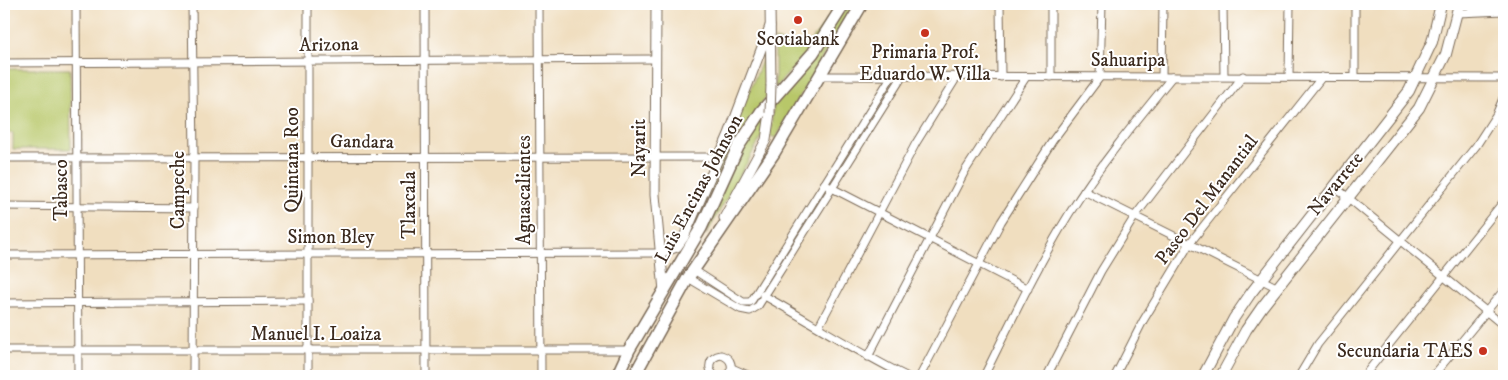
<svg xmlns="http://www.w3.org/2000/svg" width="1508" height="380" viewBox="0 0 1508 380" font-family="'IM FELL DW Pica',serif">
<rect width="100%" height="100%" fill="#fff"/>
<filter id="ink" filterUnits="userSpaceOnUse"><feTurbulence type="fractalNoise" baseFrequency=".02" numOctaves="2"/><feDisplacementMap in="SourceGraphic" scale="10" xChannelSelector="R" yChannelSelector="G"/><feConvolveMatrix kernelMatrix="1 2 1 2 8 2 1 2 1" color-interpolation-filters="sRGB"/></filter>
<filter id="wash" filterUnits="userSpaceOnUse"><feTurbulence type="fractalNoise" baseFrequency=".0096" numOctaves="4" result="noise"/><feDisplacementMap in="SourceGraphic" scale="20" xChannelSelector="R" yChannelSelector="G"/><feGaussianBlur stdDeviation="1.12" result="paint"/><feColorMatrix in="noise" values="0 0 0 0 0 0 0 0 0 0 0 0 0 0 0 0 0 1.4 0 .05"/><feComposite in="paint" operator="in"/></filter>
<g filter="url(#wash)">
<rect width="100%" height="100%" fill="#f0debf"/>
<g fill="#b8c769" stroke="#7a7844">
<path d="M 849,4 L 853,4 L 776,138 L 770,136 L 774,101 Z"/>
<path d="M 833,10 L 823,35 L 775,88 L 775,39 C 808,57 817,33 833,10 Z"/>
<path d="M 767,49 L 766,97 L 734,143 L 690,241 L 689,235 Z"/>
<path d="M 4,69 L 70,69 L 71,149 L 13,149 L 13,133 L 4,133 Z"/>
<path d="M 765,110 L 765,131 L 706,235 C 716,189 742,150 765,110 Z"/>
</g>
</g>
<g filter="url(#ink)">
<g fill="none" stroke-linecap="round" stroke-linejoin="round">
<defs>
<g id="minor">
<path d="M 76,4 L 78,376"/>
<path d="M 192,4 L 194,158 L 193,376"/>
<path d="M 308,4 L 308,376"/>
<path d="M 425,4 L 426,376"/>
<path d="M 539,4 L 541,376"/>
<path d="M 1000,4 L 1001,77"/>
<path d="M 1051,4 L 1051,77"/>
<path d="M 1223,4 L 1224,76"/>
<path d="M 1355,4 L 1355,77"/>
<path d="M 1458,13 L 1504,11"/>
<path d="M 4,63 L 654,59"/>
<path d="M 821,76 L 1504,78"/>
<path d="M 1162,76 L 1163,4"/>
<path d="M 1289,77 L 1290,4"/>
<path d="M 4,158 L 719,157"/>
<path d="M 824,184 L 1028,289"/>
<path d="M 1335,187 L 1504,326"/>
<path d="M 1084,191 L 1276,287"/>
<path d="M 4,206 L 194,208"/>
<path d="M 4,255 L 659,253"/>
<path d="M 694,270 L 743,302 L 750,302 L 752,300 L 891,77"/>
<path d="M 688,278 L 740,309 L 750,311 L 758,306 L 902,77"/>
<path d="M 763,295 C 811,322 857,352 906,376"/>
<path d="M 4,303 L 308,301"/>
<path d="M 819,326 L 916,143 L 957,77"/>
<path d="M 4,350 L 629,350"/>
<path d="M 868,357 L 965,171 L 1026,77"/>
<path d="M 732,368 L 750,376"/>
<path d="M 715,376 C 706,368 709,357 721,355 C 732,358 735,369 726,376"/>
<path d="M 920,376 L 1001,222 L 1053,140 L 1100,77 L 1102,4"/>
<path d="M 984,376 C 1011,322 1037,266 1069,214 C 1099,166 1136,121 1172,77"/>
<path d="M 1047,376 L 1101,271 L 1135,216 L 1243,76"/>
<path d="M 1115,376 L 1143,321 L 1190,243 L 1322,77"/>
<path d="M 1299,376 L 1318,344 L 1476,146 L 1496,115 L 1504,96"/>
<path d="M 1364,376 L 1504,201"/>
<path d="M 1433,376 L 1504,290"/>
</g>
<g id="tertiary">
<path d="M 656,4 L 655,195 L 664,291"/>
<path d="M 770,4 L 771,85"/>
<path d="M 724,218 L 766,140 L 770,113"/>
<path d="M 659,253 L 677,247 L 684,237 L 729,134 L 770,26"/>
</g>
<g id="secondary">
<path d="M 1203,376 L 1234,318 L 1251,293 L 1409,91 L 1432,42 L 1441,4"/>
<path d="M 1221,376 L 1246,330 L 1262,307 L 1419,108 L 1446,54 L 1459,4"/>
</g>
<g id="primary">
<path d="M 617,376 L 629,350 L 701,228 L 738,147 L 761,112 L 813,53 L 844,4"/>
<path d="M 634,376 L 688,278 L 774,153 L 862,4"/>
</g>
</defs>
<use href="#minor" stroke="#7a6956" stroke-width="9"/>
<use href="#tertiary" stroke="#7a6956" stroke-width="11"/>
<use href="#secondary" stroke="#7a6956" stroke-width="12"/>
<use href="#primary" stroke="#7a6956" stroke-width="14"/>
<use href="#minor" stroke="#fff" stroke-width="7"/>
<use href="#tertiary" stroke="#fff" stroke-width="9"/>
<use href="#secondary" stroke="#fff" stroke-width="10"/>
<use href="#primary" stroke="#fff" stroke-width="11"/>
<defs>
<path id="tertiary-bridge" d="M 770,113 L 771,85"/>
</defs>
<use href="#tertiary-bridge" stroke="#7a6956" stroke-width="11" stroke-linecap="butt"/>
<use href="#tertiary-bridge" stroke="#fff" stroke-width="9"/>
</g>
</g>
<g fill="#c8321e" stroke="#fff" stroke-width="2">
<circle cx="798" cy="20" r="5"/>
<circle cx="925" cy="33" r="5"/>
<circle cx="1483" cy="351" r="5"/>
</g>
<g text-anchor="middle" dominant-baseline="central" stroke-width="4" stroke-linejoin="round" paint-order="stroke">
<g font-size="19" fill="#3b2a1e" stroke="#fff">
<text x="798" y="39">Scotiabank</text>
<text x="925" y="52">Primaria Prof.<tspan x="925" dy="22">Eduardo W. Villa</tspan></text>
<text x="1473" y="351" text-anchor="end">Secundaria TAES</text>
</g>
<g font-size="19" fill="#3b2a1e" stroke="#fff">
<text transform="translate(329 45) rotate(-1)">Arizona</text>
<text x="1128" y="60">Sahuaripa</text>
<text transform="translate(362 142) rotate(1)">Gandara</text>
<text transform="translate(639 148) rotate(-90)">Nayarit</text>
<text transform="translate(292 160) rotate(-90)">Quintana Roo</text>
<text transform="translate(1336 184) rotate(-51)">Navarrete</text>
<text transform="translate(699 189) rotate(-62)">Luis Encinas Johnson</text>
<text transform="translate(61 190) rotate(-90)">Tabasco</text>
<text transform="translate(178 190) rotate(-90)">Campeche</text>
<text transform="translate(524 190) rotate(-90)">Aguascalientes</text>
<text transform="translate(1207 200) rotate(-53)">Paseo Del Manantial</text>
<text transform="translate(409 205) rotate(-90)">Tlaxcala</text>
<text x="331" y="237">Simon Bley</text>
<text x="316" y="334">Manuel I. Loaiza</text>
</g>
</g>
<rect width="1508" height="380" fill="none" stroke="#fff" stroke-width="20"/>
</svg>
